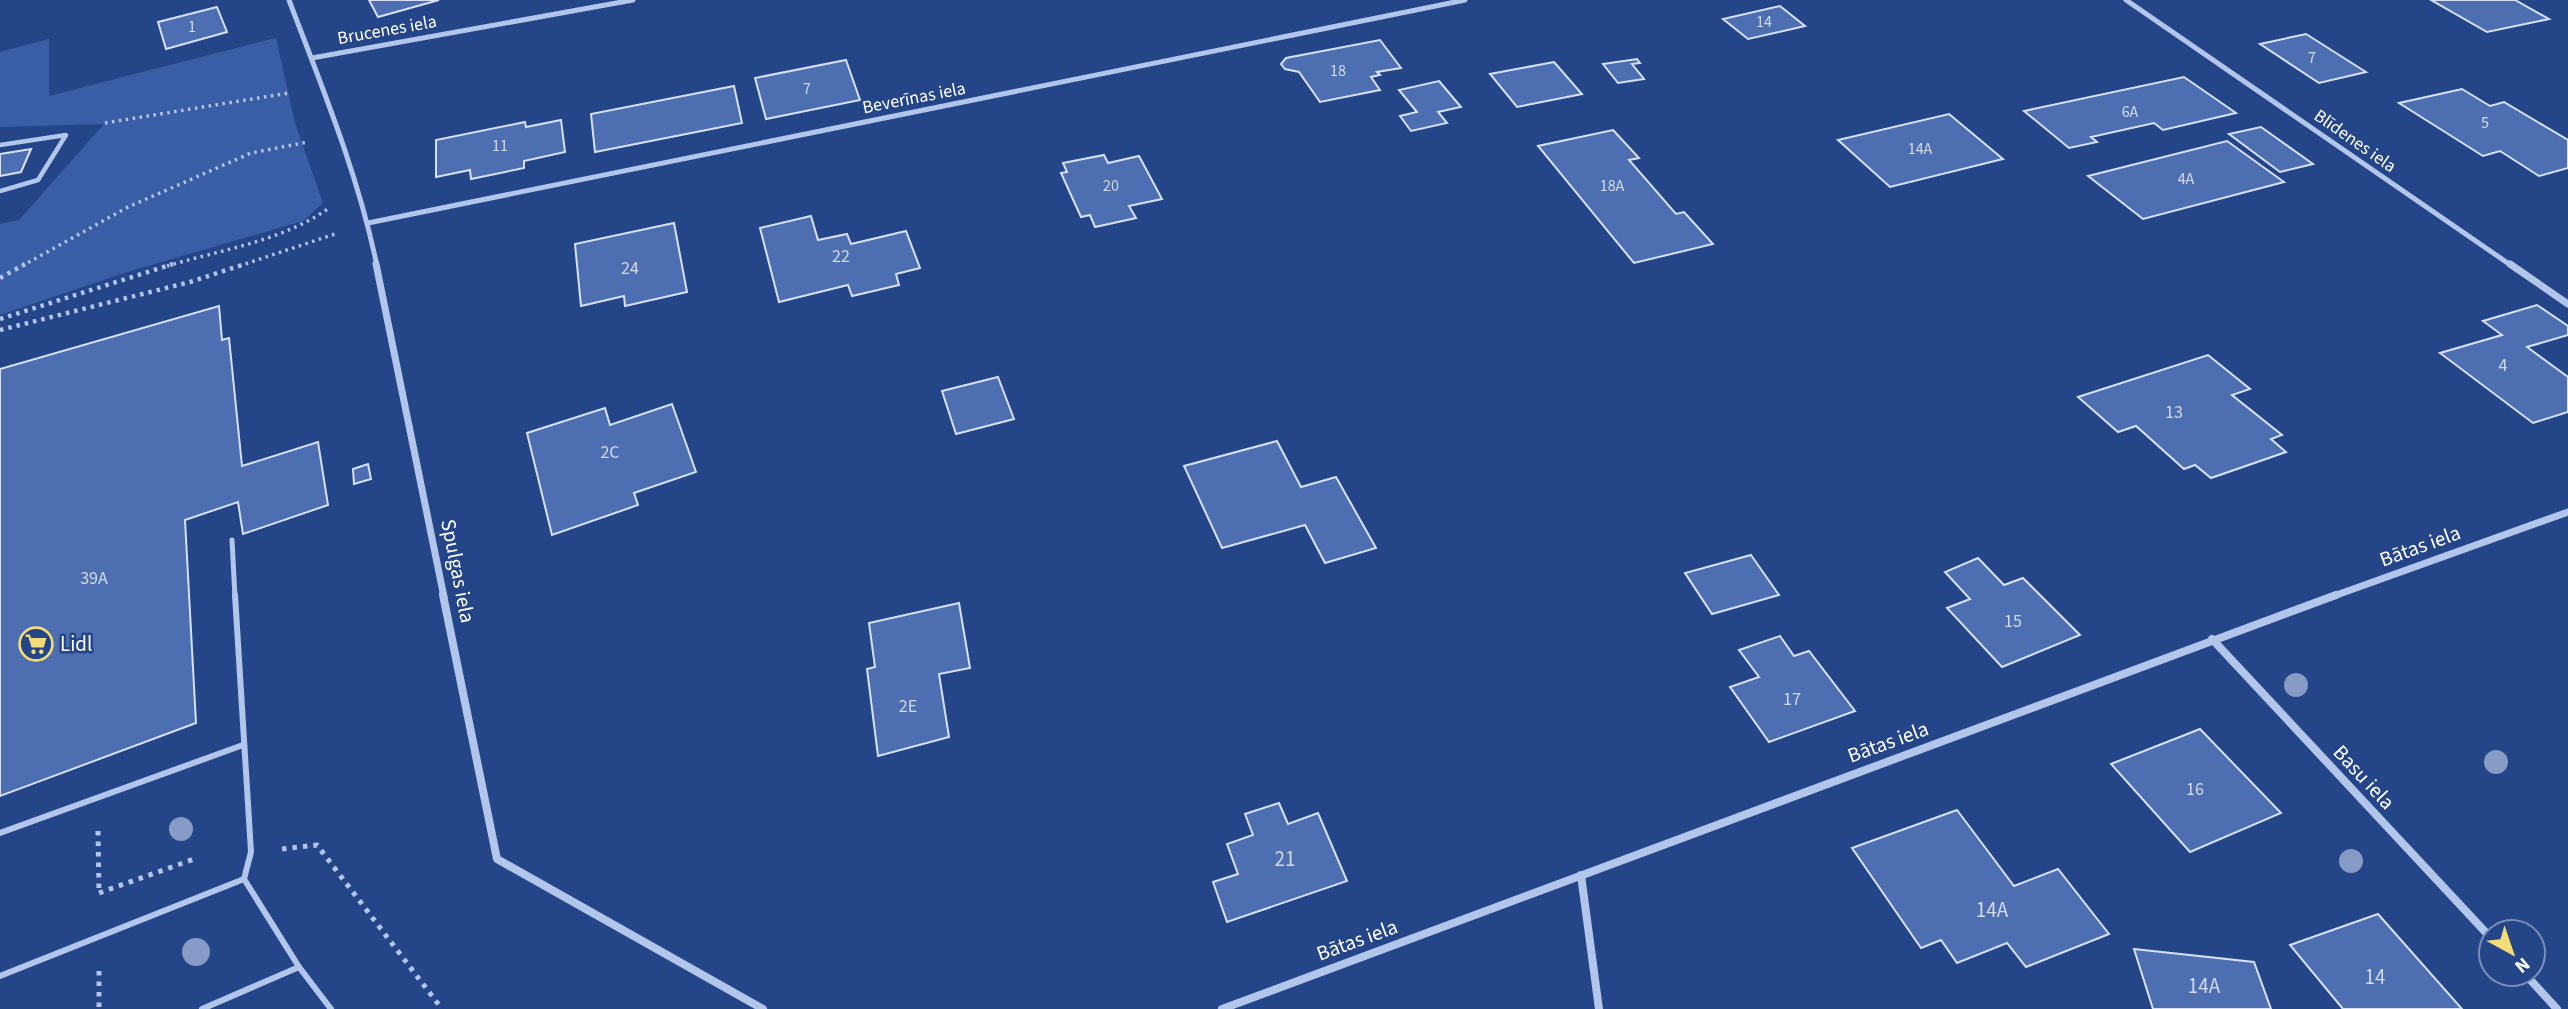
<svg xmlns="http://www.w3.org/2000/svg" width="2568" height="1009" viewBox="0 0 2568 1009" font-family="'Source Sans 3',sans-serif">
<rect width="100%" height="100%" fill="#254589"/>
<path fill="#395ea6" d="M 276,38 L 295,123 L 323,203 L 303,221 L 127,272 L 0,315 L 0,224 L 19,220 L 104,124 L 0,127 L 0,52 L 49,39 L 49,96 Z"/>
<g fill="#4d6fb1" stroke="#d6e1f7" stroke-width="2">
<path d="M 369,0 L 439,0 L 378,17 Z"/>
<path d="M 2431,0 L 2515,0 L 2549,19 L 2487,32 Z"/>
<path d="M 1780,6 L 1805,26 L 1748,39 L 1723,19 Z"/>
<path d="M 217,7 L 227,32 L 166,49 L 158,22 Z"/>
<path d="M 2306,34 L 2366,72 L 2319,83 L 2260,44 Z"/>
<path d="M 1380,40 L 1401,68 L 1377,72 L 1380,75 L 1371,77 L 1380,90 L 1320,102 L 1299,72 L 1285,69 L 1281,64 L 1286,58 Z"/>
<path d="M 1637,59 L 1640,63 L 1632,64 L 1644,79 L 1618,83 L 1603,64 Z"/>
<path d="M 846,60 L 860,100 L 766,119 L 755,78 Z"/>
<path d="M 1554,62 L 1582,94 L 1517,107 L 1490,74 Z"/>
<path d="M 2184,77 L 2236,113 L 2163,130 L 2154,123 L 2091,137 L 2097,142 L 2069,148 L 2024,111 Z"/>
<path d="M 1439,81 L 1461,107 L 1438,112 L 1447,123 L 1411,131 L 1400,116 L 1417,112 L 1399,90 Z"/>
<path d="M 734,86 L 742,123 L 595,152 L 591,114 Z"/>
<path d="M 2462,89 L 2490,106 L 2504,102 L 2568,140 L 2568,168 L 2539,176 L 2500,151 L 2483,156 L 2399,103 Z"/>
<path d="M 1949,114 L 2003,159 L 1890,187 L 1838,140 Z"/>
<path d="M 561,120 L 565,152 L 524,161 L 524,168 L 471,179 L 470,170 L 436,177 L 436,140 L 525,122 L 526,127 Z"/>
<path d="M 2261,127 L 2313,164 L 2280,172 L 2229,134 Z"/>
<path d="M 1613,130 L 1639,158 L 1629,160 L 1676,214 L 1684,212 L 1713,244 L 1634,263 L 1538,146 Z"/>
<path d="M 2227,141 L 2284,182 L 2143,219 L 2088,176 Z"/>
<path d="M 31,149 L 21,172 L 0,176 L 0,154 Z"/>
<path d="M 1104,155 L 1108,163 L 1139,156 L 1162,199 L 1129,206 L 1136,218 L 1095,227 L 1090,215 L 1081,217 L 1061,173 L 1067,172 L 1063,163 Z"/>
<path d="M 811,216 L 818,240 L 847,234 L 851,244 L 906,231 L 920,268 L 896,274 L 899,285 L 852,296 L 848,285 L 779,302 L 760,228 Z"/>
<path d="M 674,223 L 687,292 L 625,306 L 624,296 L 581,306 L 575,244 Z"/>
<path d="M 2537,305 L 2568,326 L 2568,335 L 2527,347 L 2568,377 L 2568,412 L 2533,423 L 2440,353 L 2502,335 L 2483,321 Z"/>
<path d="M 219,306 L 222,340 L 229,338 L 242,466 L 318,442 L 328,505 L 243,534 L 238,502 L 185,520 L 196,723 L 0,796 L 0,369 Z"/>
<path d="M 2208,355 L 2250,389 L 2232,395 L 2282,435 L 2271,439 L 2286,452 L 2211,478 L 2195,465 L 2184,469 L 2136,426 L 2118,432 L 2078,397 Z"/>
<path d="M 998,377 L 1014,419 L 956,434 L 942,391 Z"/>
<path d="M 672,404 L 696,472 L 634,493 L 638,505 L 552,535 L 527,433 L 605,408 L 610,425 Z"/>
<path d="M 1277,441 L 1301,487 L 1336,477 L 1376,548 L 1325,563 L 1305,525 L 1222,548 L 1184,466 Z"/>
<path d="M 368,464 L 371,479 L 354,484 L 353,469 Z"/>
<path d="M 1751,555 L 1779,595 L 1712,614 L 1685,573 Z"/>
<path d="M 1978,558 L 2004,585 L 2023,578 L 2080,635 L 2002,667 L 1947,608 L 1970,599 L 1945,572 Z"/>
<path d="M 959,603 L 970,668 L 939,674 L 949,737 L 878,756 L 867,669 L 875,667 L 869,623 Z"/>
<path d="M 1780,636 L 1794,656 L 1809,651 L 1855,711 L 1769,742 L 1730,687 L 1759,677 L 1739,650 Z"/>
<path d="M 2200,729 L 2281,813 L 2190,852 L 2111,764 Z"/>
<path d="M 1279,803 L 1288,824 L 1318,813 L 1347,881 L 1227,922 L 1213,882 L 1238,874 L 1227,844 L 1253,835 L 1245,814 Z"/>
<path d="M 1957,810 L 2014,886 L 2058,869 L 2109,934 L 2026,967 L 2007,943 L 1957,963 L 1941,940 L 1921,948 L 1852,848 Z"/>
<path d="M 2378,914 L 2462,1009 L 2343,1009 L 2290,945 Z"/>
<path d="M 2134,949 L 2254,962 L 2271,1009 L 2153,1009 Z"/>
</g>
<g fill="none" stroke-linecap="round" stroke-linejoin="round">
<g stroke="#b2c5ea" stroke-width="3.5" stroke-dasharray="2.5 4.5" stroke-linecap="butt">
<path d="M 105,123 L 289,93"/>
<path d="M 22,266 L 128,207 L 251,153 L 308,142"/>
<path d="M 167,266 C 220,250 283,241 329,208"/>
<path d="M 239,266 L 335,234"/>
</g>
<g stroke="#b2c5ea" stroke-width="4.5" stroke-dasharray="3.5 5" stroke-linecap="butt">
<path d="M 0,278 L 25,264"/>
<path d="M 0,319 L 173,264"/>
<path d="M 0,330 L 190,282 L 245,264"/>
</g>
<g stroke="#b2c5ea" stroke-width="5" stroke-dasharray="4.5 6" stroke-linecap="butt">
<path d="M 98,831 L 99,893"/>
<path d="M 282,849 L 317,845 L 442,1009"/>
<path d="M 99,893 L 197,858"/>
<path d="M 99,971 L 99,1009"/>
</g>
<path stroke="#b2c5ea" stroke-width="4.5" d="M 0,145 L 66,135 L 38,180 L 0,191"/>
<path stroke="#b2c5ea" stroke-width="5" d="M 232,540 L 235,597"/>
<g stroke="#b2c5ea" stroke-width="6">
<path d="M 235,595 L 251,852 L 244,879 L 299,967 L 331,1009"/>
<path d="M 0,833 L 243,745"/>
<path d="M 0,976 L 244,879"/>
<path d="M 202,1009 L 299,967"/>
</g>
<g stroke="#b2c5ea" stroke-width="5">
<path d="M 289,0 C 322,87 358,174 377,266"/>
<path d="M 2126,0 L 2512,266"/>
<path d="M 312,58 L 633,0"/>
<path d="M 368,223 L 1465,0"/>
</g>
<g stroke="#b2c5ea" stroke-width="7">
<path d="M 376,264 L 444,597"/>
<path d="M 2510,264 L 2568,304"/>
<path d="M 2331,597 L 2568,512"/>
</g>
<g stroke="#b2c5ea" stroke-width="8">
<path d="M 443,595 L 497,859 L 763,1009"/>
<path d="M 2212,639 L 2491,938"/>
<path d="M 1581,875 L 1599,1009"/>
<path d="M 2525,974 L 2557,1009"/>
<path d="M 1222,1009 L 2336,595"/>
</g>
</g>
<g fill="#869bc6">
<circle cx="2296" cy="685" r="12"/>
<circle cx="2496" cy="762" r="12"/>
<circle cx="181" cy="829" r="12"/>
<circle cx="2351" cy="861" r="12"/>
<circle cx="196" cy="952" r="14"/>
</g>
<defs>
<symbol id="supermarket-ring" viewBox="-11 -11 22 22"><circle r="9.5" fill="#254589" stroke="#f4dd76" stroke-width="1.5"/><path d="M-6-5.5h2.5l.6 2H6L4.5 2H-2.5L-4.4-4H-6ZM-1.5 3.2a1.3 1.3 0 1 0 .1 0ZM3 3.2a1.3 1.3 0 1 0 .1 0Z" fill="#f4dd76"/></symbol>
</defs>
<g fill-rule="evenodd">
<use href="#supermarket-ring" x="17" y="625" width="38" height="38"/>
</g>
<g text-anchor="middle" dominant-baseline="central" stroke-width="5" stroke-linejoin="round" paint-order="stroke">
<g font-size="16" fill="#d2dbec">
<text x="1764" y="22">14</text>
<text x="192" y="27">1</text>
<text x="2312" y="58">7</text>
<text x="1338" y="71">18</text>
<text x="807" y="89">7</text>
<text x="2130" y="112">6A</text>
<text x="2485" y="123">5</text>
<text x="500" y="146">11</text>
<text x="1920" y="149">14A</text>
<text x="2186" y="179">4A</text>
<text x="1111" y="186">20</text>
<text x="1612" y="186">18A</text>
</g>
<g font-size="18" fill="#fff" stroke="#254589">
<text transform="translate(387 30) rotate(-10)">Brucenes iela</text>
<text transform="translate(914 98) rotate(-11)">Beverīnas iela</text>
<text transform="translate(2355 141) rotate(35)">Blīdenes iela</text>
</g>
<g font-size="18" fill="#d2dbec">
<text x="841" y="256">22</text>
<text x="630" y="268">24</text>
<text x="2503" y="365">4</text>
<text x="2174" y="412">13</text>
<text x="610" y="452">2C</text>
<text x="94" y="578">39A</text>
<text x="2013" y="621">15</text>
<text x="1792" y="699">17</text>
<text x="908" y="706">2E</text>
<text x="2195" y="789">16</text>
</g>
<g font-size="21" fill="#fff" stroke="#254589">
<text transform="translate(2420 546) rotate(-20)">Bātas iela</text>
<text transform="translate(458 571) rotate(79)">Spulgas iela</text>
<text transform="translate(1888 742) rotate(-20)">Bātas iela</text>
<text transform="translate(2364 777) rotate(47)">Basu iela</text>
<text transform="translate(1357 940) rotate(-20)">Bātas iela</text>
</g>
<g font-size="21" fill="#fff" stroke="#254589" text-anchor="start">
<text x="60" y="644">Lidl</text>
</g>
<g font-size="21" fill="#d2dbec">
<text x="1285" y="859">21</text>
<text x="1992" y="910">14A</text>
<text x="2375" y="977">14</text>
<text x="2204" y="986">14A</text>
</g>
</g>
<g transform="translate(2512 953) rotate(140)"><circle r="33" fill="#254589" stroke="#7c8fb8" stroke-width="2"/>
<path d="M0-5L12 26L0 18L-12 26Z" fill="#f4dd76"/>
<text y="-10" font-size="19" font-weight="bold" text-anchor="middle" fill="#ffffff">N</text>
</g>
</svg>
